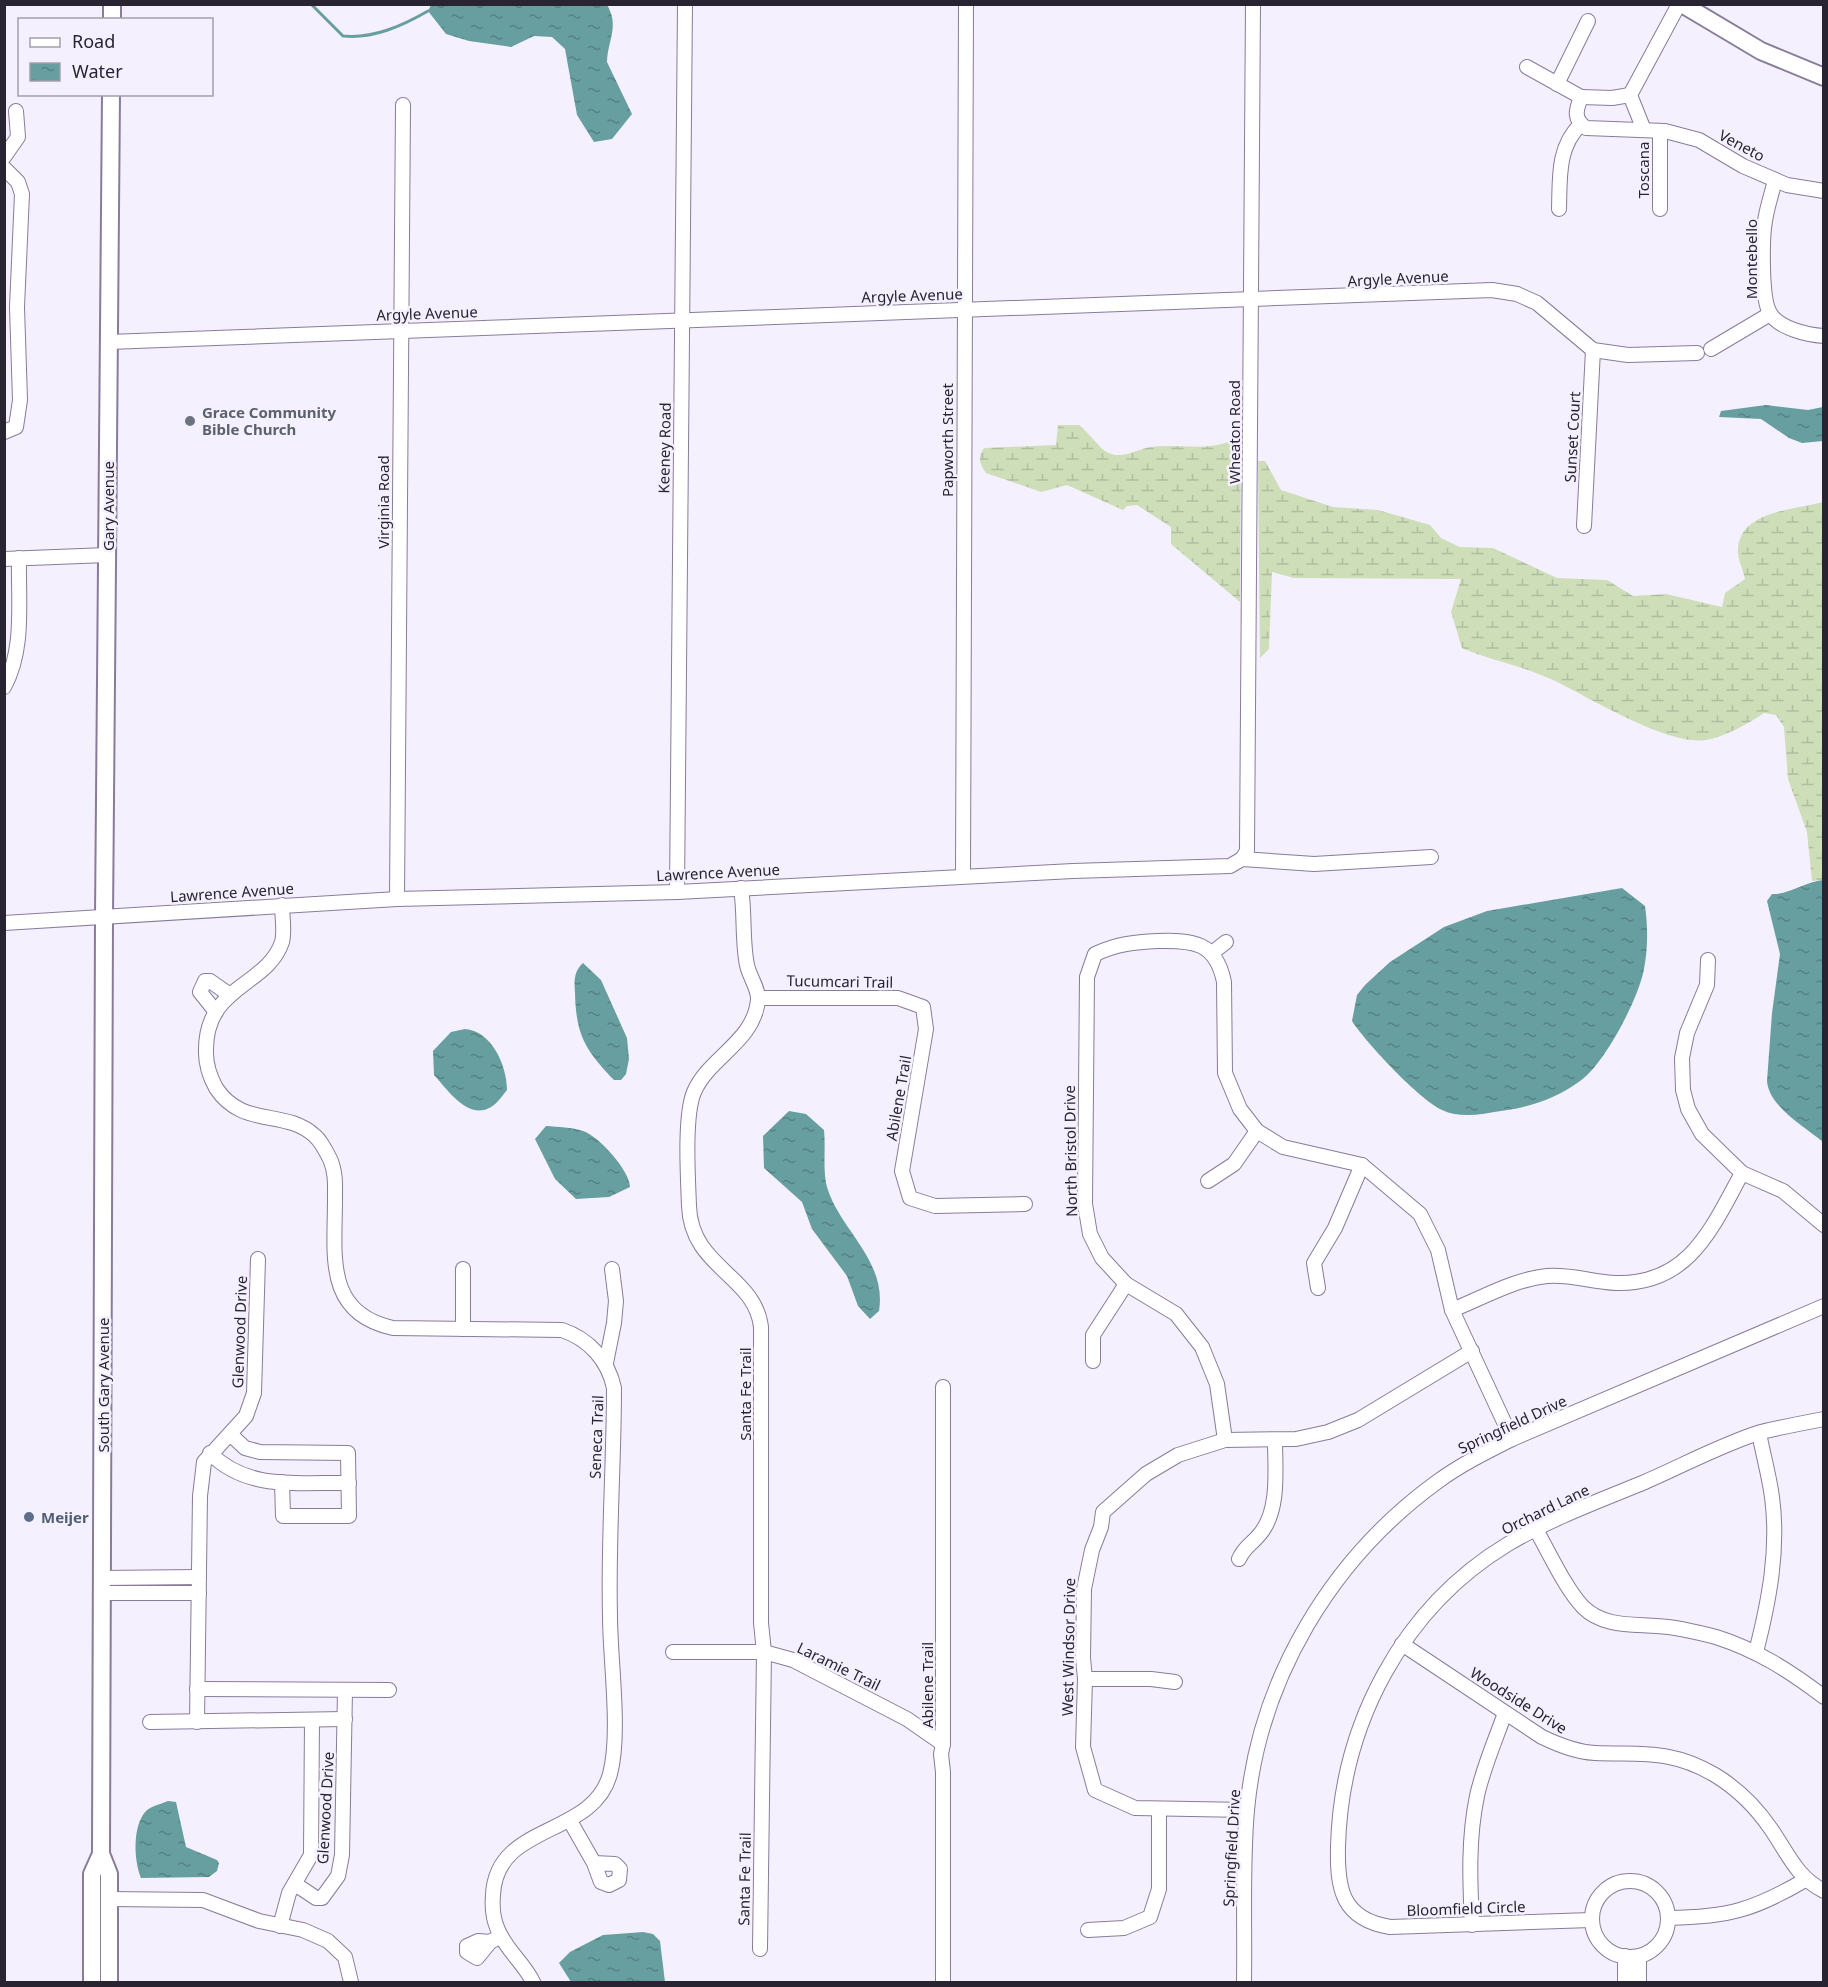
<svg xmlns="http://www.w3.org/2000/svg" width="1828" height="1987" viewBox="0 0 1828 1987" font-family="'Noto Sans',sans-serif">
<defs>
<pattern id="wetland-marsh" width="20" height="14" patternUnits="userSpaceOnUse" patternTransform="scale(1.5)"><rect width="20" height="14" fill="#cddeb9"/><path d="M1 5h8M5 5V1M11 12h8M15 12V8" fill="none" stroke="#b0bea0"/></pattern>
<pattern id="water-ripples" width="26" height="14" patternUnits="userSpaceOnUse" patternTransform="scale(1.5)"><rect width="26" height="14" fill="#679fa0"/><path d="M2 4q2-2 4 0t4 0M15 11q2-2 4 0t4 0" fill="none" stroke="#558183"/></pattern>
</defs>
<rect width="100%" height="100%" fill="#f5f0fd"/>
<g fill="url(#wetland-marsh)">
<path d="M 1058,425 L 1079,425 C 1087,431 1100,448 1105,451 C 1122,461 1134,450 1150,447 C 1181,443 1211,454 1241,436 L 1240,602 L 1171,544 L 1171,527 L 1137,505 L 1127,506 L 1123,510 L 1067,485 L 1041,492 L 986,473 C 980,465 977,457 984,448 L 1056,445 Z"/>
<path d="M 1258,461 L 1265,461 L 1281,490 L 1333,507 L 1378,510 L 1430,525 L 1441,538 L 1460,547 L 1493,548 L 1557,578 L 1607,580 L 1633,596 L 1666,594 L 1722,607 L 1725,593 L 1745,579 C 1743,570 1738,560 1738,551 C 1738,511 1794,510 1823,502 L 1823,880 L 1812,881 L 1807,832 L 1788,779 L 1784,727 L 1776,715 L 1764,713 C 1748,724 1726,736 1706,740 C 1667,746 1589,697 1553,680 C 1524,666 1492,661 1462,648 L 1451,612 L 1461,579 L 1294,578 L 1272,572 L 1269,649 L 1260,658 Z"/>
</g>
<g fill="url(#water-ripples)">
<path d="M 431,5 L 607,5 C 620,26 607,42 607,62 L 632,114 L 612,139 L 594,142 L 577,115 L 565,49 L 552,37 L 534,36 L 511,47 L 469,41 L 446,34 L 428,11 Z"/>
<path d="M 1766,405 L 1808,410 L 1823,407 L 1823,441 L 1802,443 L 1789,438 L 1761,419 L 1719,417 L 1721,411 Z"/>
<path d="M 1823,880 L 1824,880 L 1823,1142 C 1805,1127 1769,1107 1767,1081 L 1772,1013 L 1780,954 L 1767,901 L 1772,894 C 1787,895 1806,882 1823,880 Z"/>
<path d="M 1622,888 L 1645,906 C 1648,927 1648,948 1644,969 C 1639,998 1604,1065 1580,1081 C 1555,1099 1531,1107 1501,1111 C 1482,1114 1461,1119 1442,1110 C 1419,1099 1367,1044 1352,1021 L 1357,995 L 1365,985 L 1390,962 L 1444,927 L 1487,911 Z"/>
<path d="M 583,963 L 601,980 L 627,1038 L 629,1059 L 626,1074 L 621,1080 L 614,1080 C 585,1050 576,1035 575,993 C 574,981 574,971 583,963 Z"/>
<path d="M 465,1029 C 492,1031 507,1066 507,1090 C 503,1095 497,1104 491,1107 C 468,1121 447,1089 434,1075 L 433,1051 L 451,1032 Z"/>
<path d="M 789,1111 L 806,1114 L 824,1130 C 826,1149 822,1173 828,1190 C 842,1232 887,1261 879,1311 L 870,1319 L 858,1306 L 847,1276 L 812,1229 L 802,1202 L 764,1168 L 763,1136 Z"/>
<path d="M 546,1126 C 558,1127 572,1127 583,1131 C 599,1136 630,1171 630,1187 L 609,1197 L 576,1199 L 555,1179 L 535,1139 Z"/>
<path d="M 168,1801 L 176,1802 L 186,1847 L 217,1860 L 219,1863 L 217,1871 L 209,1877 L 141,1878 C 134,1861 132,1826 146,1811 C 151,1806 161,1804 168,1801 Z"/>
<path d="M 643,1932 L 653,1934 L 660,1941 L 665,1982 L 571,1982 L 559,1963 L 570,1952 L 603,1935 Z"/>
</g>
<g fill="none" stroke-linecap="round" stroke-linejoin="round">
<path stroke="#679fa0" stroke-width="3" d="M 311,4 L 343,36 C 373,39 402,26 428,11"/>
<defs>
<g id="minor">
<path d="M 1527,67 L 1581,97 C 1576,110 1573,119 1586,128 L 1665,131 L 1699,140 L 1743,166 L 1787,185 L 1824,191"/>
<path d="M 1557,84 L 1588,21"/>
<path d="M 1630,95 L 1679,4"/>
<path d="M 1630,95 L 1644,130"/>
<path d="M 1581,97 L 1612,98 L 1630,95"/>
<path d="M 4,157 L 18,137 L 16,111"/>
<path d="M 4,168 L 18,182 L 22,194 L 17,307 L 20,400 L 16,427 L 4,432"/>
<path d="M 1775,180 C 1772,193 1767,207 1765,221 C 1762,238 1761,299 1770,313 C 1778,328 1807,335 1824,336"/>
<path d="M 1559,209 C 1560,178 1557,147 1581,124"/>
<path d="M 1660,209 L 1660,131"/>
<path d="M 109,342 L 1492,290 L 1517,294 L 1537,303 L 1593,350 L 1628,355 L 1697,353"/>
<path d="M 1711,349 L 1770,314"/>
<path d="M 1584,526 L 1593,350"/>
<path d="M 4,559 L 107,555"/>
<path d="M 4,687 C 25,649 18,601 19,558"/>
<path d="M 1242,859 L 1247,851 L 1253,4"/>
<path d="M 963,876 L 966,4"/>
<path d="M 741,888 C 745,913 742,941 747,965 C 749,976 759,989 758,1000 C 754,1042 709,1057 694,1092 C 684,1116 688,1178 689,1206 C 691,1268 755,1275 761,1327 L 761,1623 L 764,1652 L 760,1949"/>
<path d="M 677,892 L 685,4"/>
<path d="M 397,899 L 403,105"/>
<path d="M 282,905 C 282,916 285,931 282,942 C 267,987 204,985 206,1053 C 206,1066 210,1077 216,1088 C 243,1129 285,1108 315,1136 C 321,1141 327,1153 330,1159 C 336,1172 335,1186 335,1199 C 335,1255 324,1313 393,1328 L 562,1330 C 589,1339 608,1360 614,1388 C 614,1464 608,1540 610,1616 C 610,1660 621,1733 610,1774 C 593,1838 496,1822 493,1895 C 492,1906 493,1919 498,1930 C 506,1950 524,1963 533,1982"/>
<path d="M 4,923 L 397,899 L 677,892 L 1073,871 L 1230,866 L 1242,859 L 1314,864 L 1431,857"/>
<path d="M 1212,953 L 1226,942"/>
<path d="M 1708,960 L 1707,985 L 1687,1033 L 1682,1058 L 1683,1090 L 1688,1109 L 1702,1134 L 1742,1173 L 1783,1191 L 1824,1225"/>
<path d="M 758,998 L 898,998 L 923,1007 L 926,1029 L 902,1171 L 910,1198 L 935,1206 L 1025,1204"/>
<path d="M 216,1012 L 200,992 L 205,981 L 210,981 L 230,995"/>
<path d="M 1208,1181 L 1234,1164 L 1257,1131"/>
<path d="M 1318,1288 L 1314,1263 L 1335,1228 L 1362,1165"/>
<path d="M 1452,1310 C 1482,1298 1515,1279 1547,1276 C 1571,1274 1592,1282 1616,1283 C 1689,1285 1712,1228 1742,1173"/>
<path d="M 463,1329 L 463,1269"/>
<path d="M 1093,1361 L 1093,1335 L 1126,1284"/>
<path d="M 606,1363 L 614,1323 L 616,1301 L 612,1269"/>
<path d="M 230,1434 L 245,1448 L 260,1452 L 348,1453 L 349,1516 L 283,1516 L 282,1482"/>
<path d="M 1225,1440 L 1217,1384 L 1202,1347 L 1176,1314 L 1126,1284 L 1102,1258 L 1090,1234 L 1085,1204 L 1087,977 L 1095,954 C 1117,944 1134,942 1158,941 C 1193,940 1216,942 1224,982 L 1225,1073 L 1240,1109 L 1257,1131 L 1283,1147 L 1362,1165 L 1420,1214 L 1438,1250 L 1452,1310 L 1512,1439"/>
<path d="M 210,1453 C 247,1491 299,1482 349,1483"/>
<path d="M 1535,1528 C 1549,1552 1565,1588 1583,1607 C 1603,1627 1632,1624 1657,1626 C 1677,1627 1697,1632 1716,1637 C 1757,1650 1790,1671 1824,1697"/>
<path d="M 1239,1559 C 1244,1547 1252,1544 1260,1534 C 1280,1510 1275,1469 1275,1440"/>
<path d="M 102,1578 L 199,1577"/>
<path d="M 102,1593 L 199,1593"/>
<path d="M 1402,1644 L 1542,1737 C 1559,1745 1576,1752 1595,1753 C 1642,1755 1671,1749 1715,1775 C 1738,1789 1756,1807 1771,1829 C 1787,1852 1797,1878 1824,1891"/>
<path d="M 673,1652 L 764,1652 L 793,1660 L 907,1719 L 943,1744"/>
<path d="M 1756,1652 C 1769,1601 1779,1550 1772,1497 C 1769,1475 1763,1454 1759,1433"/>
<path d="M 1085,1679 L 1151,1679 L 1175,1682"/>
<path d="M 197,1689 L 389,1690"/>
<path d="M 150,1722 L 345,1719"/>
<path d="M 197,1722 L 200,1496 L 204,1462 L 246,1416 L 254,1393 L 258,1259"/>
<path d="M 1247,1810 L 1135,1808 L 1095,1790 L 1083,1747 L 1085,1679 L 1083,1658 L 1084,1589 L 1092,1550 L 1101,1527 L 1103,1512 L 1146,1474 L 1178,1455 L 1225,1440 L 1296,1439 L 1328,1432 L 1358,1420 L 1472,1351"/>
<path d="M 570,1821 L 594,1863 L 601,1882 L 609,1885 L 619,1880 L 620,1869 L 615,1864 L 594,1863"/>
<circle cx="1630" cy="1919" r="38"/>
<path d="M 295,1884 L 316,1898 L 322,1898 L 338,1876 L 342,1855 L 345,1690"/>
<path d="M 109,1899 L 203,1900 L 259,1921 L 303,1930 L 328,1941 L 345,1957 L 351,1982"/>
<path d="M 1669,1918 C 1728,1917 1754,1910 1805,1880"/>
<path d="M 1591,1920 L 1390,1927 C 1342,1919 1337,1889 1338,1847 C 1341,1725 1402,1608 1508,1544 C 1550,1519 1596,1502 1640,1484 C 1680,1467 1720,1445 1761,1432 C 1782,1427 1803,1423 1824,1419"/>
<path d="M 1472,1925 C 1470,1881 1468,1839 1477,1796 C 1483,1768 1495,1741 1505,1713"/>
<path d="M 280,1926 L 289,1893 L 311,1855 L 312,1720"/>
<path d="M 1088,1930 L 1124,1928 L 1150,1917 L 1159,1889 L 1159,1810"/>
<path d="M 490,1942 L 478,1941 L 467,1946 L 467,1952 L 477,1958 L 490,1942 L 501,1936"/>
<path d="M 1639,1956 L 1639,1982"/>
<path d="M 943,1982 L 943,1772 L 941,1754 L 943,1744 L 943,1387"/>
<path d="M 1244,1982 C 1245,1925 1242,1867 1247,1810 C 1259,1679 1331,1559 1437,1482 C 1460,1465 1486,1452 1512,1439 L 1824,1306"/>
<path d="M 1625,1982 L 1625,1956"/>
</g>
<g id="major">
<path d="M 1682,4 L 1761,51 L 1824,77"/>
<path d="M 112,20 L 112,4"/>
<path d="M 92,1982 L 92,1874 L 101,1854"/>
<path d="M 109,1982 L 109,1874 L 101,1854 L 104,917 L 111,94"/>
</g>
</defs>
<use href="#minor" stroke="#887c9a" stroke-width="16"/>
<use href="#major" stroke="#887c9a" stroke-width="20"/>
<use href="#minor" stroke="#fff" stroke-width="14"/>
<use href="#major" stroke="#fff" stroke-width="16"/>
</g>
<circle fill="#6b7280" stroke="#f5f0fd" stroke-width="2" cx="190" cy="421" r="6"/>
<circle fill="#5c6f8a" stroke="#f5f0fd" stroke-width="2" cx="29" cy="1517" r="6"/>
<g text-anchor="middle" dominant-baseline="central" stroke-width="5" stroke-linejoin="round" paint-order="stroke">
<g font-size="15" fill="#292431" stroke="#f5f0fd">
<text transform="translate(1742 145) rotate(28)">Veneto</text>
<text transform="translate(1643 170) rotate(-90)">Toscana</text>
<text transform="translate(1751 259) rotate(-90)">Montebello</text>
<text transform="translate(1398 278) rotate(-3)">Argyle Avenue</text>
<text transform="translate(912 295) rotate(-2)">Argyle Avenue</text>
<text transform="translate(427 313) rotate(-2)">Argyle Avenue</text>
<text transform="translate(1234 432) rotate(-90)">Wheaton Road</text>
<text transform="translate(1572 437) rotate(-87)">Sunset Court</text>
<text transform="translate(947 440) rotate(-90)">Papworth Street</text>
<text transform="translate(664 448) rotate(-89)">Keeney Road</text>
<text transform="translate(383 502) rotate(-90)">Virginia Road</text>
<text transform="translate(108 506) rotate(-90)">Gary Avenue</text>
<text transform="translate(718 872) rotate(-3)">Lawrence Avenue</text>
<text transform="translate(232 892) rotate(-4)">Lawrence Avenue</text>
<text transform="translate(840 981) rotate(1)">Tucumcari Trail</text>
<text transform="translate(898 1098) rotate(-80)">Abilene Trail</text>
<text transform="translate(1070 1151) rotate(-91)">North Bristol Drive</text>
<text transform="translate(239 1332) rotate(-88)">Glenwood Drive</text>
<text transform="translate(103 1385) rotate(-90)">South Gary Avenue</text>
<text transform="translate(745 1394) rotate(-90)">Santa Fe Trail</text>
<text transform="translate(1512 1424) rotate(-25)">Springfield Drive</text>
<text transform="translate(596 1437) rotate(-88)">Seneca Trail</text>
<text transform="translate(1545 1509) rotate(-26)">Orchard Lane</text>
<text transform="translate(1068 1647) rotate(-89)">West Windsor Drive</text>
<text transform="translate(839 1666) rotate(26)">Laramie Trail</text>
<text transform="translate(927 1685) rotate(-90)">Abilene Trail</text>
<text transform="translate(1519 1700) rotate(32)">Woodside Drive</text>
<text transform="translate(325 1808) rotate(-87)">Glenwood Drive</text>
<text transform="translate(1231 1848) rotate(-87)">Springfield Drive</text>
<text transform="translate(744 1879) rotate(-89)">Santa Fe Trail</text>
<text transform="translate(1466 1908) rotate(-2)">Bloomfield Circle</text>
</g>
<g font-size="15" font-weight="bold" fill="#5b616d" stroke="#f5f0fd" text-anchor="start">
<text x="202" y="412">Grace Community<tspan x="202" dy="17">Bible Church</tspan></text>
</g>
<g font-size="15" font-weight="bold" fill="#4e5e75" stroke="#f5f0fd" text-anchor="start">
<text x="41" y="1517">Meijer</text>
</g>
</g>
<rect width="1828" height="1987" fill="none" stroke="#292431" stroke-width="12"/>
<rect x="18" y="18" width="195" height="78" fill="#f5f0fd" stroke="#a39eab" stroke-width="1.5"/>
<rect x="30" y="38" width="30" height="9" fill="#ffffff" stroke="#a39eab" stroke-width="1.5"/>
<text x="72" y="48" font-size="18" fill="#292431">Road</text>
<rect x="30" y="63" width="30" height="18" fill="url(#water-ripples)" stroke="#a39eab" stroke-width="1.5"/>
<text x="72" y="78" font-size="18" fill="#292431">Water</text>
</svg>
